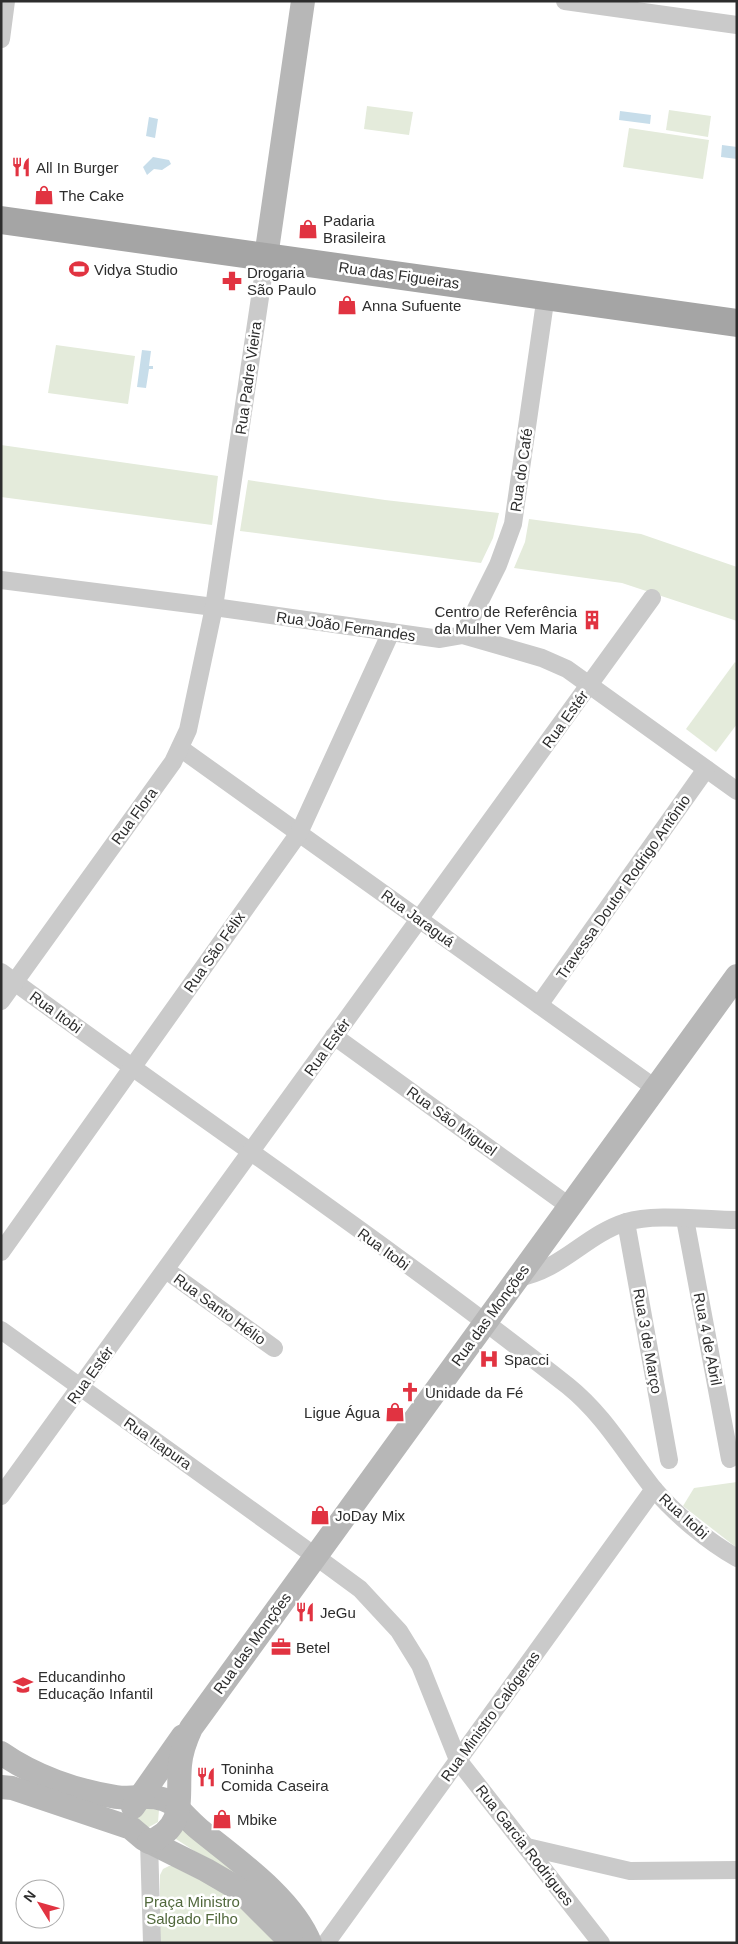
<svg xmlns="http://www.w3.org/2000/svg" width="738" height="1944" viewBox="0 0 738 1944" font-family="Helvetica,sans-serif">
<rect width="100%" height="100%" fill="#fff"/>
<g fill="#e4ebdb">
<path d="M 367,106 L 413,112 L 409,135 L 364,129 Z"/>
<path d="M 669,110 L 711,116 L 708,137 L 666,130 Z"/>
<path d="M 629,128 L 709,140 L 703,179 L 623,167 Z"/>
<path d="M 56,345 L 135,356 L 128,404 L 48,393 Z"/>
<path d="M 1,445 L 218,476 L 212,525 L 1,497 Z"/>
<path d="M 248,480 L 385,500 L 499,513 L 493,538 L 481,563 L 240,531 Z"/>
<path d="M 529,519 L 641,534 L 737,567 L 737,621 L 622,583 L 514,568 L 525,542 Z"/>
<path d="M 735,662 L 737,664 L 737,724 L 716,752 L 686,729 Z"/>
<path d="M 737,1482 L 737,1548 L 683,1506 L 694,1488 Z"/>
<path d="M 138,1807 L 159,1810 L 158,1822 L 149,1827 L 143,1826 L 136,1816 Z"/>
<path d="M 181,1828 L 242,1875 L 228,1873 L 176,1839 L 174,1837 Z"/>
<path d="M 169,1866 L 175,1866 L 230,1895 L 277,1943 L 160,1943 L 160,1875 L 163,1869 Z"/>
</g>
<g fill="#c7ddea">
<path d="M 620,111 L 651,115 L 650,124 L 619,120 Z"/>
<path d="M 149,117 L 158,119 L 155,138 L 146,136 Z"/>
<path d="M 722,145 L 737,147 L 737,159 L 721,157 Z"/>
<path d="M 153,157 L 169,160 L 171,164 L 162,170 L 154,169 L 147,175 L 143,167 Z"/>
<path d="M 142,350 L 151,351 L 149,366 L 153,366 L 153,369 L 149,369 L 146,388 L 137,387 Z"/>
</g>
<g fill="none" stroke-linecap="round" stroke-linejoin="round">
<g stroke="#cacaca" stroke-width="18">
<path d="M 565,1 L 737,25"/>
<path d="M 1,39 L 6,1"/>
<path d="M 1,580 L 214,607 L 440,639 L 463,635 L 542,658 L 567,669 L 737,791"/>
<path d="M 463,635 L 498,565 L 513,524 L 546,295"/>
<path d="M 180,748 L 655,1088"/>
<path d="M 1,972 C 189,1111 385,1242 568,1386 C 604,1415 625,1453 653,1488 C 675,1514 707,1541 737,1558"/>
<path d="M 1,1001 L 173,762 L 188,730 L 214,607 L 266,257"/>
<path d="M 539,1005 L 706,769"/>
<path d="M 334,1036 L 569,1206"/>
<path d="M 685,1219 L 730,1459"/>
<path d="M 626,1222 L 669,1460"/>
<path d="M 1,1252 L 299,833 L 391,632"/>
<path d="M 166,1270 L 274,1348"/>
<path d="M 517,1278 C 562,1270 585,1235 626,1222 C 654,1213 705,1220 737,1220"/>
<path d="M 1,1330 L 315,1556 L 360,1589 L 399,1631 L 420,1665 L 458,1760 L 601,1943"/>
<path d="M 1,1496 L 652,598"/>
<path d="M 149,1842 L 152,1943"/>
<path d="M 527,1847 L 630,1871 L 737,1870"/>
<path d="M 326,1943 L 654,1489"/>
</g>
<g stroke="#b7b7b7" stroke-width="24">
<path d="M 266,257 L 303,1"/>
<path d="M 1,1753 C 34,1776 76,1791 116,1797 C 136,1800 153,1792 172,1803 C 182,1812 190,1822 200,1830 C 237,1860 292,1898 310,1943"/>
<path d="M 1,1787 L 12,1788 L 131,1828 L 144,1839 L 206,1870 L 237,1888 L 292,1943"/>
<path d="M 133,1807 L 183,1736"/>
<path d="M 149,1842 C 187,1827 177,1798 180,1765 C 181,1752 185,1741 191,1728 L 737,976"/>
</g>
<path stroke="#a5a5a5" stroke-width="28" d="M 1,220 L 737,323"/>
</g>
<defs>
<symbol id="restaurant-bare" viewBox="-9 -9 18 18"><path d="M-5-6h1v4h1v-4h1v4h1v-4h1v5L-1.5 .5V6h-2V.5L-5-1ZM5-6V6H3V1.5H1.5Q1.5-4 5-6Z" fill="#e13341" stroke="#fff" stroke-width="2.5" paint-order="stroke"/></symbol>
<symbol id="shop-bare" viewBox="-9 -9 18 18"><path d="M-5-2.5h2.3a2.7 3.5 0 0 1 5.4 0H5L5.5 6h-11ZM-1.5-2.5h3a1.5 2.3 0 0 0-3 0Z" fill="#e13341" stroke="#fff" stroke-width="2.5" paint-order="stroke"/></symbol>
<symbol id="stadium-bare" viewBox="-9 -9 18 18"><path d="M0-5a6.5 5 0 1 0 0 10a6.5 5 0 1 0 0-10ZM-3.5-1.8h7v3.6h-7Z" fill="#e13341" stroke="#fff" stroke-width="2.5" paint-order="stroke"/></symbol>
<symbol id="pharmacy-bare" viewBox="-9 -9 18 18"><path d="M-2-6h4v4h4v4h-4v4h-4v-4h-4v-4h4Z" fill="#e13341" stroke="#fff" stroke-width="2.5" paint-order="stroke"/></symbol>
<symbol id="building-bare" viewBox="-9 -9 18 18"><path d="M-4-6H4V6H1V3H-1V6H-4ZM-2.5-4.3h1.7v1.8h-1.7ZM.8-4.3h1.7v1.8H.8ZM-2.5-1h1.7V.8h-1.7ZM.8-1h1.7V.8H.8Z" fill="#e13341" stroke="#fff" stroke-width="2.5" paint-order="stroke"/></symbol>
<symbol id="hospital-bare" viewBox="-9 -9 18 18"><path d="M-5-5h3v3.5h4V-5h3V5h-3V1.5h-4V5h-3Z" fill="#e13341" stroke="#fff" stroke-width="2.5" paint-order="stroke"/></symbol>
<symbol id="church-bare" viewBox="-9 -9 18 18"><path d="M-1.2-6h2.4v3.5h3.3v2.4h-3.3V6h-2.4V-.1h-3.3v-2.4h3.3Z" fill="#e13341" stroke="#fff" stroke-width="2.5" paint-order="stroke"/></symbol>
<symbol id="office-bare" viewBox="-9 -9 18 18"><path d="M-6-3h4V-5.5h4V-3h4V5H-6ZM-1-4.5V-3h2v-1.5ZM-6 0V1H6V0Z" fill="#e13341" stroke="#fff" stroke-width="2.5" paint-order="stroke"/></symbol>
<symbol id="school-bare" viewBox="-9 -9 18 18"><path d="M0-5L7-2L0 1L-7-2ZM-4 1L0 2.5L4 1V4Q0 6-4 4Z" fill="#e13341" stroke="#fff" stroke-width="2.5" paint-order="stroke"/></symbol>
</defs>
<g fill-rule="evenodd">
<use href="#restaurant-bare" x="7" y="153" width="28" height="28"/>
<use href="#shop-bare" x="30" y="181" width="28" height="28"/>
<use href="#shop-bare" x="294" y="215" width="28" height="28"/>
<use href="#stadium-bare" x="65" y="255" width="28" height="28"/>
<use href="#pharmacy-bare" x="218" y="267" width="28" height="28"/>
<use href="#shop-bare" x="333" y="291" width="28" height="28"/>
<use href="#building-bare" x="578" y="606" width="28" height="28"/>
<use href="#hospital-bare" x="475" y="1345" width="28" height="28"/>
<use href="#church-bare" x="396" y="1378" width="28" height="28"/>
<use href="#shop-bare" x="381" y="1398" width="28" height="28"/>
<use href="#shop-bare" x="306" y="1501" width="28" height="28"/>
<use href="#restaurant-bare" x="291" y="1598" width="28" height="28"/>
<use href="#office-bare" x="267" y="1633" width="28" height="28"/>
<use href="#school-bare" x="9" y="1671" width="28" height="28"/>
<use href="#restaurant-bare" x="192" y="1763" width="28" height="28"/>
<use href="#shop-bare" x="208" y="1805" width="28" height="28"/>
</g>
<g text-anchor="middle" dominant-baseline="central" stroke-width="5" stroke-linejoin="round" paint-order="stroke">
<g font-size="15" fill="#2d2d2d" stroke="#fff" text-anchor="start">
<text x="36" y="167">All In Burger</text>
<text x="59" y="195">The Cake</text>
<text x="323" y="220">Padaria<tspan x="323" dy="17">Brasileira</tspan></text>
<text x="94" y="269">Vidya Studio</text>
<text x="247" y="272">Drogaria<tspan x="247" dy="17">São Paulo</tspan></text>
<text x="362" y="305">Anna Sufuente</text>
<text x="577" y="611" text-anchor="end">Centro de Referência<tspan x="577" dy="17">da Mulher Vem Maria</tspan></text>
<text x="504" y="1359">Spacci</text>
<text x="425" y="1392">Unidade da Fé</text>
<text x="380" y="1412" text-anchor="end">Ligue Água</text>
<text x="335" y="1515">JoDay Mix</text>
<text x="320" y="1612">JeGu</text>
<text x="296" y="1647">Betel</text>
<text x="38" y="1676">Educandinho<tspan x="38" dy="17">Educação Infantil</tspan></text>
<text x="221" y="1768">Toninha<tspan x="221" dy="17">Comida Caseira</tspan></text>
<text x="237" y="1819">Mbike</text>
</g>
<g font-size="15" fill="#2d2d2d" stroke="#fff">
<text transform="translate(399 275) rotate(8)">Rua das Figueiras</text>
<text transform="translate(248 378) rotate(-82)">Rua Padre Vieira</text>
<text transform="translate(521 470) rotate(-82)">Rua do Café</text>
<text transform="translate(346 626) rotate(8)">Rua João Fernandes</text>
<text transform="translate(565 719) rotate(-54)">Rua Estér</text>
<text transform="translate(134 816) rotate(-54)">Rua Flora</text>
<text transform="translate(623 887) rotate(-55)">Travessa Doutor Rodrigo Antônio</text>
<text transform="translate(418 918) rotate(36)">Rua Jaraguá</text>
<text transform="translate(214 952) rotate(-55)">Rua São Félix</text>
<text transform="translate(56 1012) rotate(36)">Rua Itobi</text>
<text transform="translate(327 1047) rotate(-54)">Rua Estér</text>
<text transform="translate(452 1121) rotate(36)">Rua São Miguel</text>
<text transform="translate(384 1249) rotate(36)">Rua Itobi</text>
<text transform="translate(220 1309) rotate(36)">Rua Santo Hélio</text>
<text transform="translate(490 1315) rotate(-54)">Rua das Monções</text>
<text transform="translate(708 1339) rotate(79)">Rua 4 de Abril</text>
<text transform="translate(648 1341) rotate(80)">Rua 3 de Março</text>
<text transform="translate(90 1375) rotate(-54)">Rua Estér</text>
<text transform="translate(158 1443) rotate(35)">Rua Itapura</text>
<text transform="translate(684 1516) rotate(42)">Rua Itobi</text>
<text transform="translate(252 1643) rotate(-54)">Rua das Monções</text>
<text transform="translate(490 1716) rotate(-54)">Rua Ministro Calógeras</text>
<text transform="translate(525 1845) rotate(52)">Rua Garcia Rodrigues</text>
</g>
<g font-size="15" fill="#51683c" stroke="#fff">
<text x="192" y="1901">Praça Ministro<tspan x="192" dy="17">Salgado Filho</tspan></text>
</g>
</g>
<rect width="738" height="1944" fill="none" stroke="#2d2d2d" stroke-width="5"/>
<g transform="translate(40 1904) rotate(307)"><circle r="24" fill="#ffffff" stroke="#ababab"/>
<path d="M0-4L9 19L0 12L-9 19Z" fill="#e13341"/>
<text y="-8" font-size="14" font-weight="bold" text-anchor="middle" fill="#2d2d2d">N</text>
</g>
</svg>
